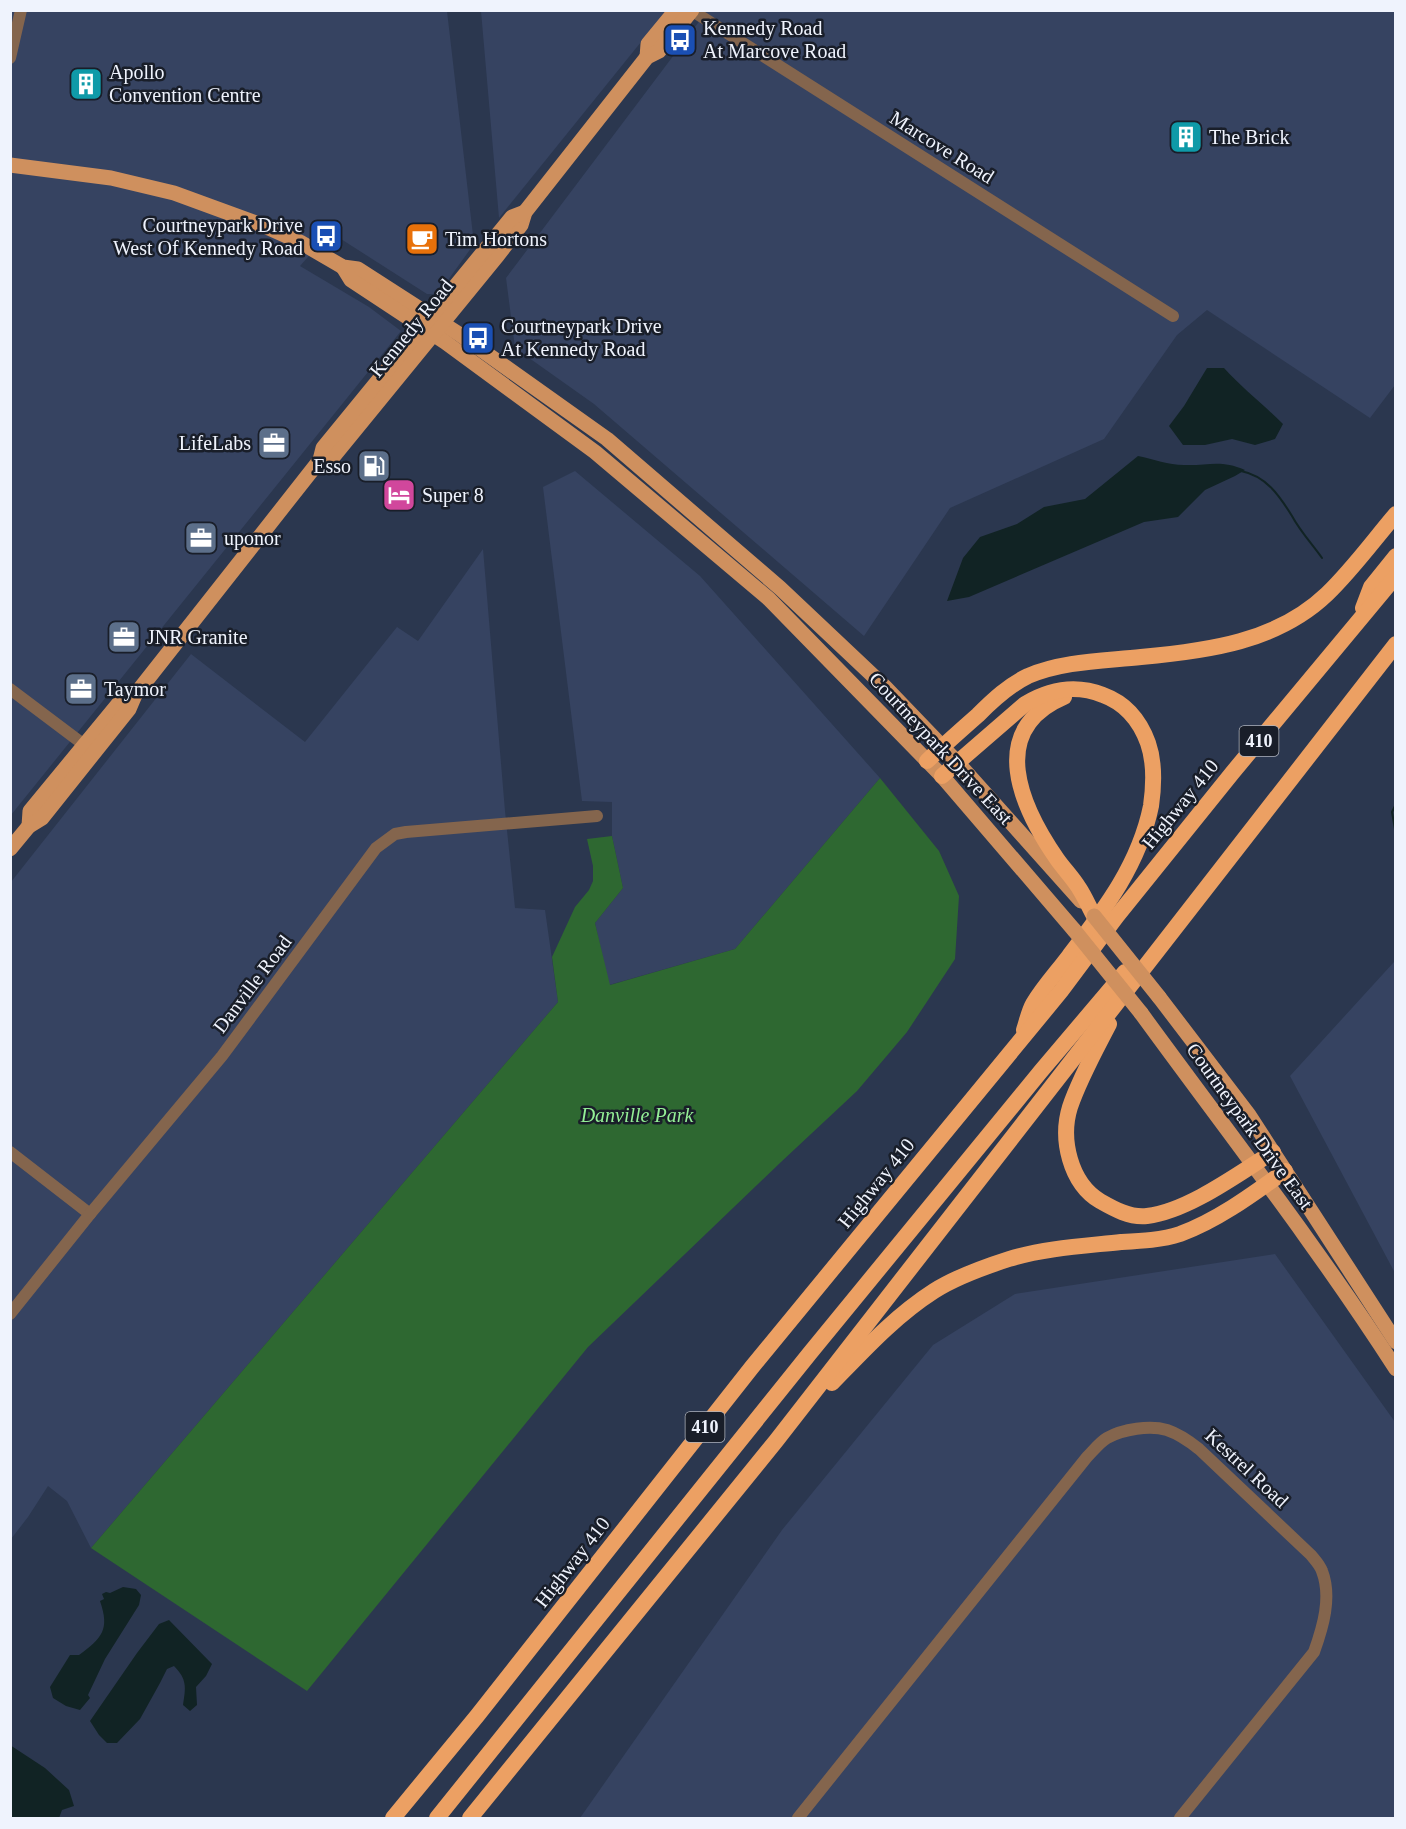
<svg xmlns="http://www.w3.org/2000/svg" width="1406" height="1829" viewBox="0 0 1406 1829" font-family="Georgia,serif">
<rect width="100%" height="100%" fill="#2b374f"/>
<g fill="#364361">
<path d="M 11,11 L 447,11 L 474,244 L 438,294 L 427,294 L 330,232 L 300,266 L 369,307 L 401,331 L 11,815 Z"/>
<path d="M 481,11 L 666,11 L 499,218 Z"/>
<path d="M 707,11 L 1395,11 L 1395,385 L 1370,418 L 1207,310 L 1177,335 L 1104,439 L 950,508 L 864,636 L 594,404 L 515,348 L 506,278 Z"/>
<path d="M 575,471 L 700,576 L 880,778 L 735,949 L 609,985 L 595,923 L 623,888 L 612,836 L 612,802 L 582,801 L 543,487 Z"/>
<path d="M 483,549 L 505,811 L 515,908 L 545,910 L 558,1002 L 91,1548 L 67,1501 L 48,1486 L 28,1517 L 11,1539 L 11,882 L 191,654 L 305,742 L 397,627 L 418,641 Z"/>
<path d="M 1395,940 L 1396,1273 L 1395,1273 L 1290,1076 L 1394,962 Z"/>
<path d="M 1275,1254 L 1395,1422 L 1395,1818 L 580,1818 L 782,1530 L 933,1345 L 1015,1294 Z"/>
</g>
<path fill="#2e6831" d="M 880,778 L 939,851 L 959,896 L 955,959 L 907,1032 L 857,1091 L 781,1162 L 588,1347 L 307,1691 L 91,1548 L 558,1002 L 552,957 L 575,907 L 589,890 L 593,881 L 593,866 L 587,839 L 612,836 L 623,888 L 595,923 L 610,985 L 735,949 Z"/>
<g fill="#112324">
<path d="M 1207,368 L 1224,368 C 1242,388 1264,405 1283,424 L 1275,439 L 1255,445 L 1232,439 L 1205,445 L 1183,445 L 1169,426 L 1184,406 Z"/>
<path d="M 1138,456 C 1154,459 1168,465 1184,465 C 1208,466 1220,459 1245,470 L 1235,476 L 1205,490 L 1178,517 L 1144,522 L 969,597 L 947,601 L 963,558 L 980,537 L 1017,524 L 1044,507 L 1085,499 Z"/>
<path d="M 123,1587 L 136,1589 L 141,1595 L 139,1605 L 105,1659 L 88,1695 L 90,1698 L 80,1710 L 66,1706 L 53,1698 L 50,1687 L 70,1655 L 79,1655 C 102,1638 110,1630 100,1601 L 104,1599 L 102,1594 L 106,1592 L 110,1593 Z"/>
<path d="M 169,1620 L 212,1664 L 206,1676 L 196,1687 L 197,1705 L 190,1711 L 183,1705 C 186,1687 187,1679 174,1666 L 167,1669 L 160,1683 L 140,1719 L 117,1743 L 107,1743 L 99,1735 L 90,1721 L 137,1653 L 159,1624 Z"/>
<path d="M 10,1745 L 45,1768 L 69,1790 L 74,1806 L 62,1810 L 59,1818 L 11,1818 Z"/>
</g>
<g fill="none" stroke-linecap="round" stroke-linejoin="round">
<g stroke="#112324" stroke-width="2">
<path d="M 1241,471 C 1266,476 1279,495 1292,516 C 1300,531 1312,544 1322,558"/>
<path d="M 1396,804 L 1392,812 L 1396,835"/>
</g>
<g stroke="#84654d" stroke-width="12">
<path d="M 691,10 L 1173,316"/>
<path d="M 10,58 L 21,10"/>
<path d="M 10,689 L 91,750"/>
<path d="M 10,1152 L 90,1214"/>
<path d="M 10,1314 L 90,1214 L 222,1056 L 376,848 L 395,834 L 406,832 L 597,816"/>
<path d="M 798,1818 L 1087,1457 C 1093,1451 1100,1442 1107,1438 C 1123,1429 1150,1425 1167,1430 C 1179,1434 1189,1441 1199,1449 L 1311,1555 C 1315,1560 1320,1565 1322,1571 C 1332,1597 1323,1627 1314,1652 L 1180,1818"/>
</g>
<g stroke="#cf905e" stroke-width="15">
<path d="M 647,57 L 648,44 L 676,10"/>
<path d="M 10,165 L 111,178 L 174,193 L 264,226 L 300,242 L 343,267 L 358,269 L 459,334 L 607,439 L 780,588 L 885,687 L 957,762 L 1081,901"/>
<path d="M 343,267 L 351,280 L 445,342 L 595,452 L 769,599 L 942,776 L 1074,930"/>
<path d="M 320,460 L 333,457 L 498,255 L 521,225 L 525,212 L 647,57 L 659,51 L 692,10"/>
<path d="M 29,826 L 30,811 L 119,703 L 135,695"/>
<path d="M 10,849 L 29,826 L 42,818 L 129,709 L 135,695 L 320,460 L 323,448 L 512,217 L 525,212"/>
<path d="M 1159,997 L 1249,1115 L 1396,1342"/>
<path d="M 1141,1013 C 1227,1131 1317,1246 1396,1369"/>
</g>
<g stroke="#eca063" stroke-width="16">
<path d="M 1363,608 L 1371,587 L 1396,556"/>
<path d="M 1064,697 C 986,730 1021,807 1057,859 C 1064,869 1073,878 1079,888 C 1085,897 1089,907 1094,916"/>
<path d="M 927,761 C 944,745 961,730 978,715 C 993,700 1009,685 1028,676 C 1063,661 1104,661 1141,657 C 1207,651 1277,642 1327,594 C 1352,570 1373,541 1396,514"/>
<path d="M 942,776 L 1025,704 C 1050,689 1075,684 1103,695 C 1125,703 1140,721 1148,743 C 1155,763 1154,785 1151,806 C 1139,865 1104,910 1069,956 C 1057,972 1043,987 1033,1004 C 1029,1011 1027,1021 1024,1030"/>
<path d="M 1109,1024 C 1096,1049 1079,1080 1070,1107 C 1060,1139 1070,1183 1100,1201 C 1114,1209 1130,1218 1147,1216 C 1188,1211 1238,1174 1273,1152"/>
<path d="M 832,1383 C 864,1350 895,1316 934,1291 C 956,1277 984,1267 1009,1259 C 1045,1248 1084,1246 1121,1242 C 1141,1241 1162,1240 1180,1234 C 1218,1220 1253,1194 1285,1171"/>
<path d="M 393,1818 L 477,1716 L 752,1367 L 1061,991 L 1117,916 L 1233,772 L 1396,576"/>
<path d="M 437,1818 L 810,1353 L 1041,1071 L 1125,972"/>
<path d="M 470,1818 L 776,1441 L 1396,644"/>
</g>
<g stroke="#cf905e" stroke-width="15">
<path d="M 1094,916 L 1159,997"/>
<path d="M 1074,930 L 1141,1013"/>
</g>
</g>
<defs>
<symbol id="bus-square" viewBox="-11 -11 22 22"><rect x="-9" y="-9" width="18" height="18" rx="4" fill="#1a4fb4" stroke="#191e29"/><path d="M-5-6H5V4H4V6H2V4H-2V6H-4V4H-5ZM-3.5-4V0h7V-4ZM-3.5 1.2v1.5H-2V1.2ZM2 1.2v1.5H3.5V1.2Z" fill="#fff"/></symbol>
<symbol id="building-square" viewBox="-11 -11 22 22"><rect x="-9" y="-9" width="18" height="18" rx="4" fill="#0f9aa8" stroke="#191e29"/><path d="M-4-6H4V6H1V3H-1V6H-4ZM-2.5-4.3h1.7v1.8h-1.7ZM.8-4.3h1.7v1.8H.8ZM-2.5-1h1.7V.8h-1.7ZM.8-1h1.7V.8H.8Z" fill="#fff"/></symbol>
<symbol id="cafe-square" viewBox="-11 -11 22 22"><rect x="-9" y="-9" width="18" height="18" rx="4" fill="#e8710a" stroke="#191e29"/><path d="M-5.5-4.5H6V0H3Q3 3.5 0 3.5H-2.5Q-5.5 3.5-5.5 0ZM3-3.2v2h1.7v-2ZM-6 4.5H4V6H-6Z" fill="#fff"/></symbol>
<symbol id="office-square" viewBox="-11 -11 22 22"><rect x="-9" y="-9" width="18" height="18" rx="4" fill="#5c6f8a" stroke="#191e29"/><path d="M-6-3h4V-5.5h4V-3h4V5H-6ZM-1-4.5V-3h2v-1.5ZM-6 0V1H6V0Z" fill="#fff"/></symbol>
<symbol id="fuel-square" viewBox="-11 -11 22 22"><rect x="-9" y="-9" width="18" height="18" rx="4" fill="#5c6f8a" stroke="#191e29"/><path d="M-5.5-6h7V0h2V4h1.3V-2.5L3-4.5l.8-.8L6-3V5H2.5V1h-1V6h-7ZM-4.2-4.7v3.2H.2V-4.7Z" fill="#fff"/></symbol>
<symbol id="hotel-square" viewBox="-11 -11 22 22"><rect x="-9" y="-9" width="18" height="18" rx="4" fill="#d1479c" stroke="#191e29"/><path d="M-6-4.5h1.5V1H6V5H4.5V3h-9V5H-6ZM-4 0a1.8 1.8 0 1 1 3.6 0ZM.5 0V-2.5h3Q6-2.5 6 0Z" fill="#fff"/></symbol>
</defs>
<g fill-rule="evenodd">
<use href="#bus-square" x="661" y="21" width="38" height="38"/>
<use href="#building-square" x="67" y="65" width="38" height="38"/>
<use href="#building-square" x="1167" y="118" width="38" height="38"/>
<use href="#bus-square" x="307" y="217" width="38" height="38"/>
<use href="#cafe-square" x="403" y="220" width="38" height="38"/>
<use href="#bus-square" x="459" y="319" width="38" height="38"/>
<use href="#office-square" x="255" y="424" width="38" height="38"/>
<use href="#fuel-square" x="355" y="447" width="38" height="38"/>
<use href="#hotel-square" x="380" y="476" width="38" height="38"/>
<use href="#office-square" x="182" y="519" width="38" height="38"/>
<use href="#office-square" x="105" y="618" width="38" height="38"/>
<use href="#office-square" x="62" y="670" width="38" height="38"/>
</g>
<g text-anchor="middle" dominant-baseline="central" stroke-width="5" stroke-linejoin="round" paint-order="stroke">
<g fill="#191e29" stroke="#afb3bd" stroke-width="1.5">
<rect x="1239.5" y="726" width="39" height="30" rx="4.5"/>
<rect x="685.5" y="1412" width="39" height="30" rx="4.5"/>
</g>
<g font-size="18" font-weight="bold" fill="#eff3fd">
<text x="1259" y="741">410</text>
<text x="705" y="1427">410</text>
</g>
<g font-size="20" fill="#eff3fd" stroke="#191e29" text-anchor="start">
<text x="703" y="28">Kennedy Road<tspan x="703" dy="23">At Marcove Road</tspan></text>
<text x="109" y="72">Apollo<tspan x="109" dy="23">Convention Centre</tspan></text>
<text x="1209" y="137">The Brick</text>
<text x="303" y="225" text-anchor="end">Courtneypark Drive<tspan x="303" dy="23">West Of Kennedy Road</tspan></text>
<text x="445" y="239">Tim Hortons</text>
<text x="501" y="326">Courtneypark Drive<tspan x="501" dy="23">At Kennedy Road</tspan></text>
<text x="251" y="443" text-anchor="end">LifeLabs</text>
<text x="351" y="466" text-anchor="end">Esso</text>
<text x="422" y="495">Super 8</text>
<text x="224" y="538">uponor</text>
<text x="147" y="637">JNR Granite</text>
<text x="104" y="689">Taymor</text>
</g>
<g font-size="20" fill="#eff3fd" stroke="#191e29">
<text transform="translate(942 147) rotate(32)">Marcove Road</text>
<text transform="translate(411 328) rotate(-51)">Kennedy Road</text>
<text transform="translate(941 748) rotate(47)">Courtneypark Drive East</text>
<text transform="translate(1180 804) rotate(-51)">Highway 410</text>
<text transform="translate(252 984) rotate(-53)">Danville Road</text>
<text transform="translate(1250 1126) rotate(54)">Courtneypark Drive East</text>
<text transform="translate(876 1183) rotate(-51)">Highway 410</text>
<text transform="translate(1247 1468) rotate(43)">Kestrel Road</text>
<text transform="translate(572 1562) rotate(-52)">Highway 410</text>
</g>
<g font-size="20" font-style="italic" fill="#94ef96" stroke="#191e29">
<text x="637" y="1115">Danville Park</text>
</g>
</g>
<rect width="1406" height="1829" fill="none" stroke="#eff3fd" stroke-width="24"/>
</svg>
